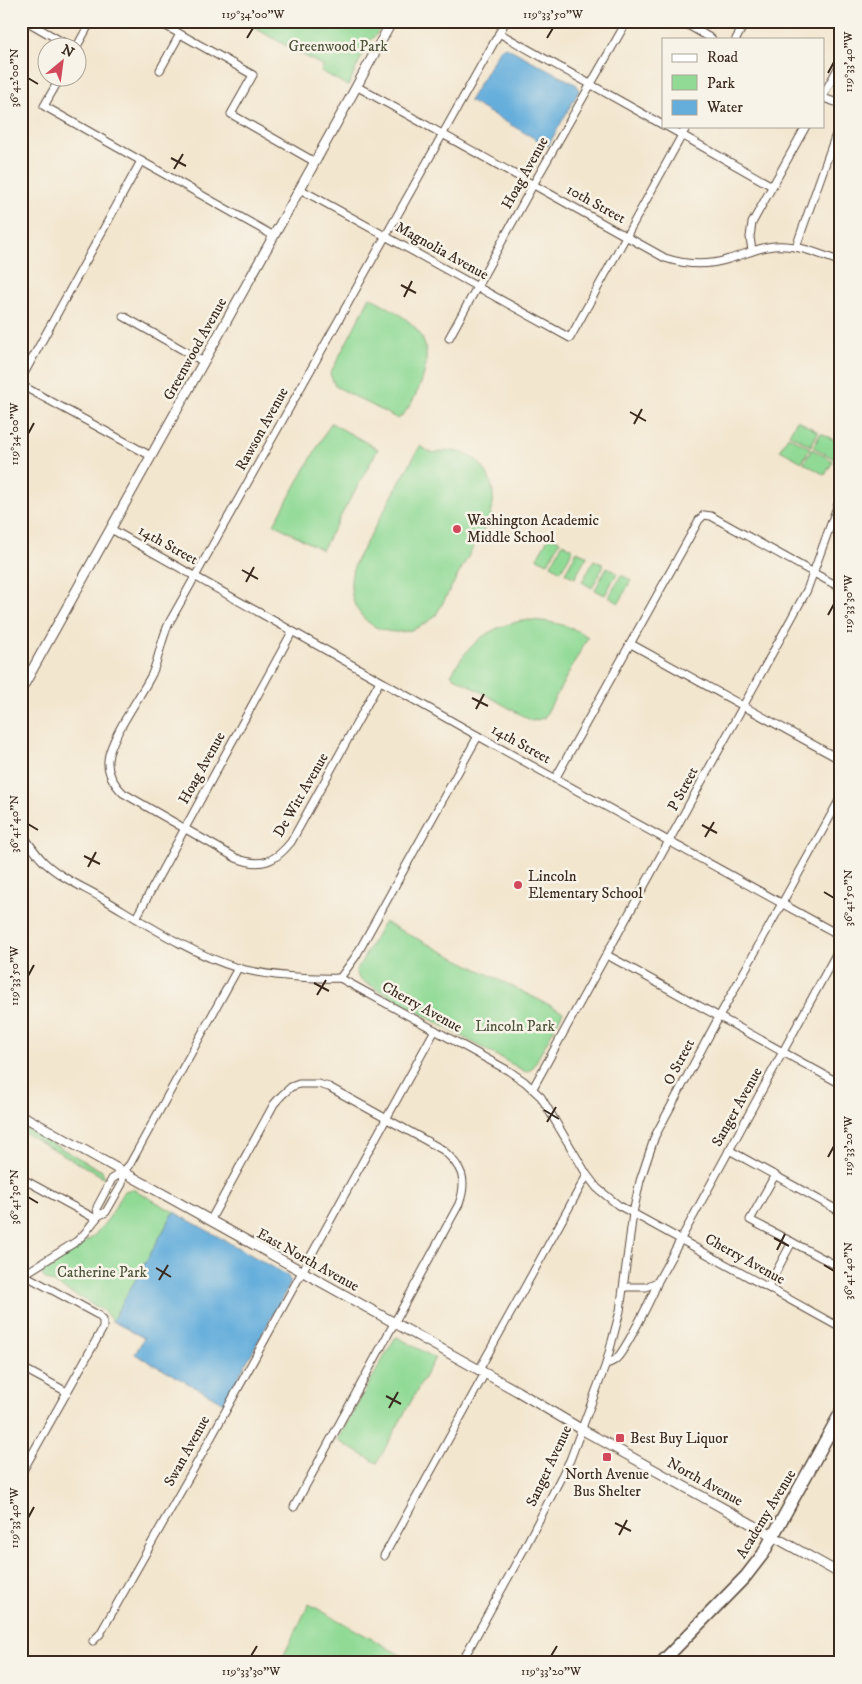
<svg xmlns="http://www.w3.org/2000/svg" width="862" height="1684" viewBox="0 0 862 1684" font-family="'IM FELL DW Pica',serif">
<rect width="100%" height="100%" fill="#f7f3e8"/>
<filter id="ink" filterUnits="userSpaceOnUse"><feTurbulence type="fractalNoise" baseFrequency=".02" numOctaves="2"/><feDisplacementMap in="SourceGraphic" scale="10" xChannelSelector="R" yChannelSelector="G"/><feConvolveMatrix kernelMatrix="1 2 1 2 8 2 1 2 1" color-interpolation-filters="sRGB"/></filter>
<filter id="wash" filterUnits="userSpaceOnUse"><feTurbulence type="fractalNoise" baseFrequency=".0096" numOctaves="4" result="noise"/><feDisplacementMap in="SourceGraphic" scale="20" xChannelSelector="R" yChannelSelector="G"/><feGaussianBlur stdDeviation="1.12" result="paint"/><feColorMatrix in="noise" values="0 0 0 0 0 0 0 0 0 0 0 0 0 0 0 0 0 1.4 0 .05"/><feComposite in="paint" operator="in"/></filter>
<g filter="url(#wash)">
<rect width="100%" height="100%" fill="#f3e6cf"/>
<g fill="#91da96" stroke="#66825a">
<path d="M 242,21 L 383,21 L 376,35 L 368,43 L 348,86 L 321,71 L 323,66 Z"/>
<path d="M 370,297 C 408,318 439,334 421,383 C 415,397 410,409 398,419 L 335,386 L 330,374 Z"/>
<path d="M 797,420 L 818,432 L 811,446 L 789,434 Z"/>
<path d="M 331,423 L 378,449 L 322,550 L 274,524 Z"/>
<path d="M 821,433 L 841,444 L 834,459 L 813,447 Z"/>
<path d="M 788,436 L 810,448 L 802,462 L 780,450 Z"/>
<path d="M 420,446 C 423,448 427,451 430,452 C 437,454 446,450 453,451 C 485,455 499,486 491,515 L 436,615 C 393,656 333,617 356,561 Z"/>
<path d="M 812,449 L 833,461 L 825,475 L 804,463 Z"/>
<path d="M 550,535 L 560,541 L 548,563 L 537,558 Z"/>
<path d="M 563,543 L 573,549 L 561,571 L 551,565 Z"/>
<path d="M 577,551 L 587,556 L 575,578 L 565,573 Z"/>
<path d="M 594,560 L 604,565 L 592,588 L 582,582 Z"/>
<path d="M 607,567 L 617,573 L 605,595 L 595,590 Z"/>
<path d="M 621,575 L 631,580 L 619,603 L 609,597 Z"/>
<path d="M 529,620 C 551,621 570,625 588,637 L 544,718 L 532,721 L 451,675 C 470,641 491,625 529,620 Z"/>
<path d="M 384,922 L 563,1012 L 532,1069 L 526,1072 L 359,979 L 356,971 Z"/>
<path d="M 21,1126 L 102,1171 L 105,1178 L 21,1131 Z"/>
<path d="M 133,1189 L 174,1212 L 112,1321 L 104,1311 L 46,1279 L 43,1277 L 42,1272 L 45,1267 L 50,1265 L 93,1237 L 109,1218 L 124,1191 Z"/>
<path d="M 397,1337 L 435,1358 L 377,1463 L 337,1440 L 395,1338 Z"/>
<path d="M 309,1604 L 415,1663 L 280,1663 Z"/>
</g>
<g fill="#65aedc" stroke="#506c7d">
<path d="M 506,47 L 577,85 L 579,91 L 548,146 L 469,101 L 500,49 Z"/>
<path d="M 174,1212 L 287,1275 L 291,1282 L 224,1403 L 135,1354 L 144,1338 L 112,1321 Z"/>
</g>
</g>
<g filter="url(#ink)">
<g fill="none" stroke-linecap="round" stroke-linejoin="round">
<defs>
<g id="minor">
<path d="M 26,21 L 73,48"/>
<path d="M 157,21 L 253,75 L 231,114 L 315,162"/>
<path d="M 681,21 L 712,39"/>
<path d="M 499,33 L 663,125"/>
<path d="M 736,39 L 746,21"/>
<path d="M 76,48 L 91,21"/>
<path d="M 160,70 L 180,34"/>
<path d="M 60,78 L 44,106 L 274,236"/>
<path d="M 356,86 L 665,258 C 686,265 708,266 729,259 C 744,255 758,247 774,246 C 797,244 819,254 841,262"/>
<path d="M 823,95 L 841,63"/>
<path d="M 823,98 L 841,104"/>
<path d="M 666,126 L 772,186"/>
<path d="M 300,189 L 570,338 L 687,126"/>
<path d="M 796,247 L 841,120"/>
<path d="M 752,251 L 750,237 L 752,223 L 806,126"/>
<path d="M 123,316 L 204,362"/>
<path d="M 449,338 L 533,185 L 627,21"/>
<path d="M 21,379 L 141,161"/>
<path d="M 21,385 L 151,456"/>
<path d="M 111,529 L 478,736 L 841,936"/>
<path d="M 631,644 L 841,760"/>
<path d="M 380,681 L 291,842 C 275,862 261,868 236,858 L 123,793 C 114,784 107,773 108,760 C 110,738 141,696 152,674 C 159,658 161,640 169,623 L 506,21"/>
<path d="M 555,779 L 699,520 L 704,515 L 711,516 L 841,588"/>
<path d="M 21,832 C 28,842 35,853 44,862 C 61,878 83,887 102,898 C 143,922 193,955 238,968 C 267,976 310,979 340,978 L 509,1071 L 525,1082 L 541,1097 L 587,1175 L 597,1188 L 618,1205 L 841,1328"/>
<path d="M 136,918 L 292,632"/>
<path d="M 607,955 L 841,1084"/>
<path d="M 340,978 L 356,956 L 478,736"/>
<path d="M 533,1088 L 807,590 L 841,496"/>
<path d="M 729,1150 L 841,1212"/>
<path d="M 775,1175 L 750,1220 L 792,1242"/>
<path d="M 21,1178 L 96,1219"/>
<path d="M 98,1216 L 97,1207 L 112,1179 L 123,1172 L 130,1164 L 238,968"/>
<path d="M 210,1221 L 274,1104 L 282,1095 L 291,1087 L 299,1084 L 318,1084 L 329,1087 L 443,1150 C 462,1167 468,1179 459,1204 L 294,1507"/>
<path d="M 21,1273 L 98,1315 L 103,1320 L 103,1328 L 21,1474"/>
<path d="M 23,1275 L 77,1241 L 85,1233 L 98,1216 L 106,1212 L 122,1184 L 123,1172"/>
<path d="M 624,1287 L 646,1287 L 657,1282"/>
<path d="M 768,1287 L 792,1242 L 841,1268"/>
<path d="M 606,1364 C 609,1363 614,1361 616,1359 C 625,1351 654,1294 658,1281 L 841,945"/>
<path d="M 21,1367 L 67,1392"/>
<path d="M 479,1370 L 587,1175"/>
<path d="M 384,1556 L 485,1373"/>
<path d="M 93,1641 L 100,1634 L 202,1454 L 435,1030"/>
<path d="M 461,1663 L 524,1549 L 570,1460 L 606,1364 L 620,1311 L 633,1213 L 640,1181 L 655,1136 L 719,1017 L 841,797"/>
</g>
<g id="tertiary">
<path d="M 21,690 L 341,115 L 392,21"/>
<path d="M 21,1115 L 517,1391 L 581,1429 L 841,1574"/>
</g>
<path id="primary" d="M 661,1663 L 746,1576 L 763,1554 L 841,1412"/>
</defs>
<use href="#minor" stroke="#574639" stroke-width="9"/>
<use href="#tertiary" stroke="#574639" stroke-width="11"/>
<use href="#primary" stroke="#574639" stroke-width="14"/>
<use href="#minor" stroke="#fff" stroke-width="7"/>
<use href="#tertiary" stroke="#fff" stroke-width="9"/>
<use href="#primary" stroke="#fff" stroke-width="11"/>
</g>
</g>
<path fill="none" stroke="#3b2a1e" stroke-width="2" d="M 247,38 L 253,28M 547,38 L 553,28M 828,73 L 834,62M 28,78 L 38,84M 171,158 L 186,166M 174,169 L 183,154M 401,285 L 416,293M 404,297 L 412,281M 630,412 L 646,421M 634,424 L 642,409M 28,434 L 34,423M 242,570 L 258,579M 246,582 L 254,567M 828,615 L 834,604M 472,698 L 488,706M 476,709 L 484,694M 28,824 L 38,830M 702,825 L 717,833M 705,837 L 714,822M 84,856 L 100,864M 88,867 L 96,852M 824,892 L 834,898M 28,976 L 34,965M 314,983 L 329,991M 317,995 L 326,980M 544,1110 L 559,1119M 547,1122 L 556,1107M 828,1157 L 834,1146M 28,1197 L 38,1203M 774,1238 L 789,1246M 777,1250 L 785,1234M 824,1265 L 834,1271M 156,1268 L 171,1277M 159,1280 L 168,1265M 386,1396 L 401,1404M 389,1408 L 398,1392M 28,1518 L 34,1507M 615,1523 L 631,1531M 619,1535 L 627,1520M 251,1656 L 257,1646M 551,1656 L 557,1646"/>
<g fill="#d1495b" stroke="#f7f3e8" stroke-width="2">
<circle cx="457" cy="529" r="5"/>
<circle cx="518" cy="885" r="5"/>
<rect x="615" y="1433" width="10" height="10" rx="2.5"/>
<rect x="602" y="1452" width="10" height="10" rx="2.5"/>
</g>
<g text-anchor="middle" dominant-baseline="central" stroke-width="5" stroke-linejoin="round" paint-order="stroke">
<g font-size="15" fill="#50563c" stroke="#f7f3e8">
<text x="338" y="46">Greenwood Park</text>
<text x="515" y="1026">Lincoln Park</text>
<text x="102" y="1272">Catherine Park</text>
</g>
<g font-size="15" fill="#3b2a1e" stroke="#f7f3e8">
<text transform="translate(525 173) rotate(-61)">Hoag Avenue</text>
<text transform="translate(596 204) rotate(29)">10th Street</text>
<text transform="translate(442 251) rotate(29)">Magnolia Avenue</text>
<text transform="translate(195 349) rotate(-61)">Greenwood Avenue</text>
<text transform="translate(262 429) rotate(-61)">Rawson Avenue</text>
<text transform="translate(168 545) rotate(29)">14th Street</text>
<text transform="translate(521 744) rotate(29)">14th Street</text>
<text transform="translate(202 768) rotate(-61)">Hoag Avenue</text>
<text transform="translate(683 789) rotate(-62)">P Street</text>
<text transform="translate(301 795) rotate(-60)">De Witt Avenue</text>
<text transform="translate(422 1007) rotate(29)">Cherry Avenue</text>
<text transform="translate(679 1062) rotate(-62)">O Street</text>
<text transform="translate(737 1107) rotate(-61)">Sanger Avenue</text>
<text transform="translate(745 1259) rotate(29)">Cherry Avenue</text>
<text transform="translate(308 1260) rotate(29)">East North Avenue</text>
<text transform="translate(187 1451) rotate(-61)">Swan Avenue</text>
<text transform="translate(549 1466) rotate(-65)">Sanger Avenue</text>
<text transform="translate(705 1482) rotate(29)">North Avenue</text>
<text transform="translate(766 1514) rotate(-59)">Academy Avenue</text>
</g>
<g font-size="15" fill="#3b2a1e" stroke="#f7f3e8" text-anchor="start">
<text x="467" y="520">Washington Academic<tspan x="467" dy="17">Middle School</tspan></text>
<text x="528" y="876">Lincoln<tspan x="528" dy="17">Elementary School</tspan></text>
<text x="630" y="1438">Best Buy Liquor</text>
<text x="607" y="1474" text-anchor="middle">North Avenue<tspan x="607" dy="17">Bus Shelter</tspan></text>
</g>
</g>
<rect width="862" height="1684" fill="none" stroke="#f7f3e8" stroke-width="55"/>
<rect x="662" y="38" width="162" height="90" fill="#f7f3e8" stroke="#aca397"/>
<rect x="672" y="54" width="25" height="8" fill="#ffffff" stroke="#aca397"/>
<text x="707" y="62" font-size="15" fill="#3b2a1e">Road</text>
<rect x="672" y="75" width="25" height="15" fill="#91da96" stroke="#aca397"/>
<text x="707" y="88" font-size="15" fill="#3b2a1e">Park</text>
<rect x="672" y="100" width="25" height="15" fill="#65aedc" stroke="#aca397"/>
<text x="707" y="112" font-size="15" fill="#3b2a1e">Water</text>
<g transform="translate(62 62) rotate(29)"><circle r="24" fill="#f7f3e8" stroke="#aca397"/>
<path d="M0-4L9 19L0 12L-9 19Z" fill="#d1495b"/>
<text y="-8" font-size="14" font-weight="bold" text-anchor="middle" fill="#3b2a1e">N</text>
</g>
<rect x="28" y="28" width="806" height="1628" fill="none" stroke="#3b2a1e" stroke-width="2"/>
<g font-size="12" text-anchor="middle" fill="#3b2a1e">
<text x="253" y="18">119°34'00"W</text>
<text x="553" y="18">119°33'50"W</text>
<text transform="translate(848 62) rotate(-90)" y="4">119°33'40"W</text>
<text transform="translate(14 78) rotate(-90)" y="4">36°42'00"N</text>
<text transform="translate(14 434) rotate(-90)" y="4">119°34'00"W</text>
<text transform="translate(848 604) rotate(-90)" y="4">119°33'30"W</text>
<text transform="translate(14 824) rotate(-90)" y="4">36°41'40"N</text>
<text transform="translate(848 898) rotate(-90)" y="4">36°41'50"N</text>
<text transform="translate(14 976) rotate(-90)" y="4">119°33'50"W</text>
<text transform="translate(848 1146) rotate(-90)" y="4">119°33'20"W</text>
<text transform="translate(14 1197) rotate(-90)" y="4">36°41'30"N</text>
<text transform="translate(848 1271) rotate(-90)" y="4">36°41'40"N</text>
<text transform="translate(14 1518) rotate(-90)" y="4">119°33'40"W</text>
<text x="251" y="1675">119°33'30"W</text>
<text x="551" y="1675">119°33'20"W</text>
</g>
</svg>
